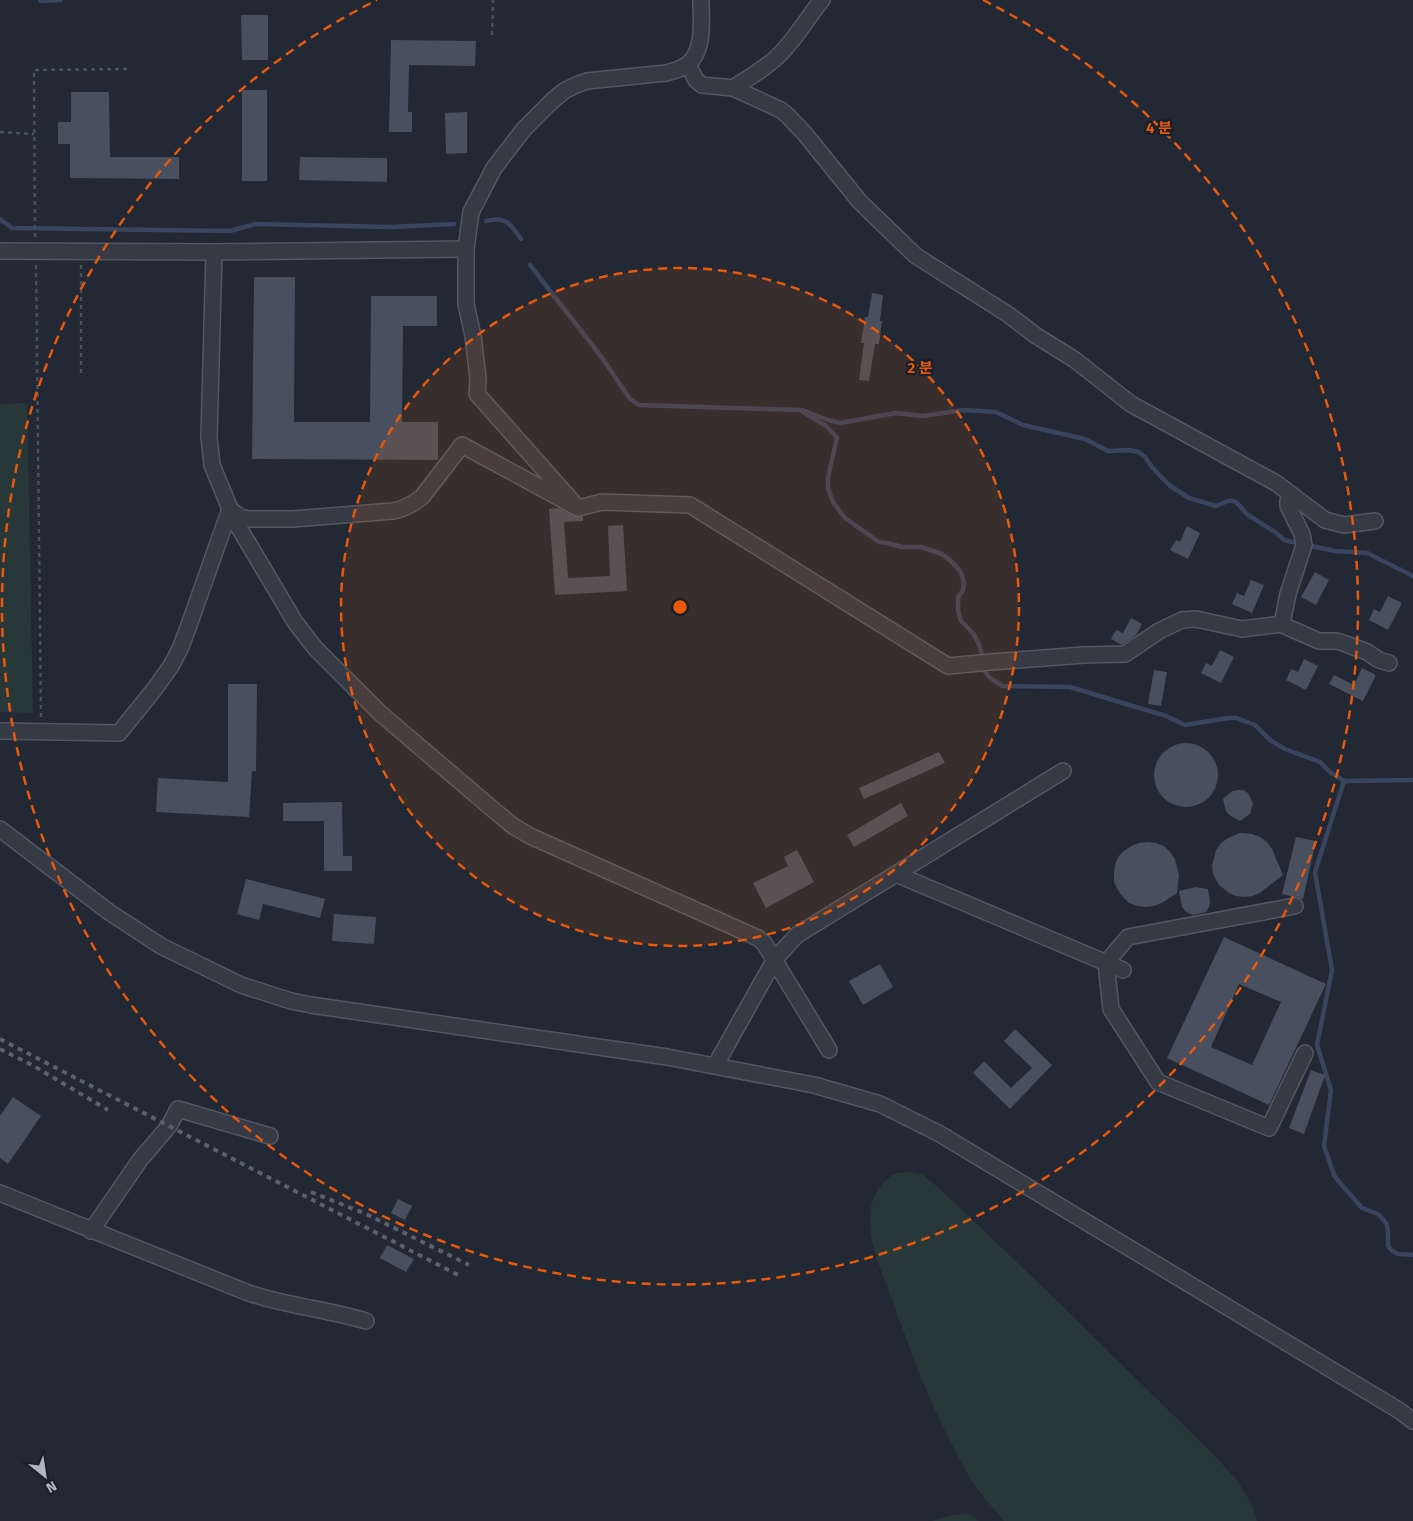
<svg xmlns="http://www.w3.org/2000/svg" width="1413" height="1521" viewBox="0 0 1413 1521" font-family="'Fira Sans','Noto Sans KR',sans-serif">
<rect width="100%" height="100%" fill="#222834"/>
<g fill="#283839">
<path d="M 27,403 L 33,713 L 0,712 L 0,404 Z"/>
<path d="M 909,1172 L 923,1175 L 941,1190 L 1045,1289 L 1212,1453 L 1236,1479 L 1252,1504 L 1257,1521 L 1004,1521 C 992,1506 978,1492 969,1476 C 936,1420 913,1360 892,1299 C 882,1272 865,1236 871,1207 C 874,1194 884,1176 898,1173 C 902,1172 906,1172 909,1172 Z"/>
<path d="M 970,1514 L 979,1521 L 931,1521 L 953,1515 Z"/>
</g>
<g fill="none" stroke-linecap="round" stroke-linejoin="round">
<g stroke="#39455c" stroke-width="4.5">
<path d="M 40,1 L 61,0"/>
<path d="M 0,219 L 12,228 L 230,231 L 256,224 L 391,227 L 454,224"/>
<path d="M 486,221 C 506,216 510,223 521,239"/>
<path d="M 530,265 L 603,359 L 630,399 L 639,405 L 800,410 L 826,426 L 833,433 L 837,438 L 828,477 L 828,489 L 833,502 L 845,518 L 879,542 L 887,543 L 902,547 L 921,547 L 942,554 L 952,562 L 960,571 L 964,582 L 963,590 L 958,597 L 958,610 L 961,621 L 973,633 L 979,644 L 982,655 L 982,666 L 988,676 L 1002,686 L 1070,687 L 1166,716 L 1185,725 L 1228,718 L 1236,718 L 1255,725 L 1270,740 L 1285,749 L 1320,762 L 1330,772 L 1344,781 L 1413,780"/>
<path d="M 802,410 L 828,420 L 840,423 L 896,413 L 923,416 L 963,410 L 996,412 L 1023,425 L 1085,439 L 1108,451 L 1129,450 L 1139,452 L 1145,457 L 1152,467 L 1169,485 L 1189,498 L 1216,506 L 1228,501 L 1234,501 L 1237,503 L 1248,515 L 1275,532 L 1284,540 L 1335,551 L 1367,553 L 1413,576"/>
<path d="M 1344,781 L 1315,872 L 1332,970 L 1317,1045 L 1331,1090 L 1324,1146 L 1334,1175 L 1340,1183 L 1362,1208 L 1378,1214 L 1386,1223 L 1388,1230 L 1388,1246 L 1391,1250 L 1398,1254 L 1413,1255"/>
</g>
</g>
<g fill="#484f5e" fill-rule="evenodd">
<path d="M 241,15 L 268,15 L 268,60 L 242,60 Z"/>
<path d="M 391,40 L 476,41 L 475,66 L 409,65 L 408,112 L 412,112 L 412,132 L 389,132 Z"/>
<rect x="242" y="90" width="25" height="91"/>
<path d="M 71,92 L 109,92 L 110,157 L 179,157 L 179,179 L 70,178 L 70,144 L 58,144 L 58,122 L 71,122 Z"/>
<path d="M 467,112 L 467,153 L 446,154 L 445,113 Z"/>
<path d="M 300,157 L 387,158 L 387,182 L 299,180 Z"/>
<path d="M 254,277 L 295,277 L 294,422 L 370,422 L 371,296 L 437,296 L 437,326 L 403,326 L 402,422 L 438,422 L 438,460 L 252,459 Z"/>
<path d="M 872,293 L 883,295 L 880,321 L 882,321 L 879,344 L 875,344 L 869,381 L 859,380 L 864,343 L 861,343 L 865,317 L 868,317 Z"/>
<path d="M 559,508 L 574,516 L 583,516 L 583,521 L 564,522 L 568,578 L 610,576 L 608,526 L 623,525 L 627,591 L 555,595 L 549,509 Z"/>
<path d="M 1187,526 L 1200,533 L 1188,559 L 1170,550 L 1176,540 L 1180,542 Z"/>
<path d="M 1315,572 L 1329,580 L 1316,605 L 1301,597 Z"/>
<path d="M 1251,580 L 1264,585 L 1252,613 L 1232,604 L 1237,593 L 1244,596 Z"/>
<path d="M 1388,596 L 1402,603 L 1388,630 L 1369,620 L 1374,609 L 1380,612 Z"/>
<path d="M 1131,618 L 1142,624 L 1136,635 L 1122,645 L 1111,639 L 1116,630 L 1123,633 Z"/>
<path d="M 1220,650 L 1234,657 L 1221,683 L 1201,673 L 1206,663 L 1212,666 Z"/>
<path d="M 1304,659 L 1318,666 L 1306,690 L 1286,680 L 1291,669 L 1298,672 Z"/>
<path d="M 1362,668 L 1376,675 L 1363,701 L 1329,684 L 1334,675 L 1354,685 Z"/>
<path d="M 1154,670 L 1167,672 L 1161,706 L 1148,704 Z"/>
<path d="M 228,684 L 257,684 L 256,771 L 252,771 L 249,817 L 156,812 L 158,778 L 228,782 Z"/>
<circle cx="1186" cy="775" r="32"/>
<path d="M 939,752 L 945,763 L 864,799 L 859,788 Z"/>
<path d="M 1238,790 L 1243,790 L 1248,793 L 1253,803 L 1250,814 L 1240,821 L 1229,815 L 1226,811 L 1223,799 L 1232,791 Z"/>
<path d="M 342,802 L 343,856 L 352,856 L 352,871 L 324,871 L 324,821 L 283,821 L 283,803 Z"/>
<path d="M 901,803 L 908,816 L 854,847 L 847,835 Z"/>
<path d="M 1240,833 L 1252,834 L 1260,837 L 1267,842 L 1272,849 L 1283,875 L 1261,892 L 1253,896 L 1245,897 L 1236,896 L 1229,893 L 1219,885 L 1213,874 L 1212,866 L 1216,850 L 1221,843 L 1228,838 Z"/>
<path d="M 1296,837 L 1316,841 L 1303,899 L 1282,894 Z"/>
<path d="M 1147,842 L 1156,843 L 1164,846 L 1170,852 L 1175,859 L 1179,875 L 1177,893 L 1162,903 L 1154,906 L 1146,907 L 1137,906 L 1129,903 L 1123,897 L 1118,890 L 1114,882 L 1114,874 L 1115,865 L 1118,857 L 1124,851 L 1131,846 L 1139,843 Z"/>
<path d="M 797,850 L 814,882 L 766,908 L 753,883 L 788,866 L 784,857 Z"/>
<path d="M 246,879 L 325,899 L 320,918 L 263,904 L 259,920 L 237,914 Z"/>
<path d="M 1196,887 L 1208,889 L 1210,902 L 1209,907 L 1206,912 L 1193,915 L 1186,912 L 1182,907 L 1179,891 Z"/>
<path d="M 334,914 L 376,917 L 374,944 L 332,941 Z"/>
<path d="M 1224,937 L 1326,984 L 1269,1105 L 1167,1058 ZM 1239,984 L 1281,1002 L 1252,1065 L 1211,1047 Z"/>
<path d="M 880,964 L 893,987 L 863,1005 L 849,981 Z"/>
<path d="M 1015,1029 L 1052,1065 L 1010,1109 L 973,1073 L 984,1061 L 1011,1088 L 1032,1068 L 1004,1041 Z"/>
<path d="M 1311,1070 L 1325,1075 L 1304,1134 L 1289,1128 Z"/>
<path d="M 13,1097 L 41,1116 L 8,1164 L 0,1158 L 0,1116 Z"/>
<path d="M 398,1199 L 412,1206 L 405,1220 L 391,1213 Z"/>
<path d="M 387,1245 L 414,1259 L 406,1272 L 380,1258 Z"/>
</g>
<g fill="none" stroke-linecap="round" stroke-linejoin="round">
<defs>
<g id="minor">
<path d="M 688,65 L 696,80 L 702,85 L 733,88 L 781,110 L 788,116 L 805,134 L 860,202 L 916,256 L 1009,315 L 1035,335 L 1075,360 L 1131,404 L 1276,483 L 1325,520 L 1344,525 L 1375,521"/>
<path d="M 733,88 C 748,78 765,69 778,56 C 795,40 807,18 822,0"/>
<path d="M 0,251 L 214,252 L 466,249"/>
<path d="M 214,252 L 209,437 L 212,465 L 235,521 L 295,622 L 315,648 L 380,713 L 496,812 L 513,826 L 530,836 L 758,938 L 764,943 L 829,1050"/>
<path d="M 572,501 L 477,394 L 478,378 L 473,336 L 466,304 L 466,249 L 471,212 L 494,168 L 524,129 L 552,101 L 564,91 L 576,85 L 587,81 L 666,73 C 674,71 682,69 688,64 C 705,50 701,20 701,0"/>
<path d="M 1282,624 L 1288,594 L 1304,545 L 1302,534 L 1288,506 L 1288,501 L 1290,494"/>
<path d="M 0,731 L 119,733 L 153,691 L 171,666 L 180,649 L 188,628 L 230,509 L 240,517 L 249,519 L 293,519 L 393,511 C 405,509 413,504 422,497 L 462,445 L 578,508 L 602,502 L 690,505 L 948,666 L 991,662 L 1084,655 L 1125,654 L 1159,631 L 1182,620 L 1196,619 L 1242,629 L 1282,624 L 1287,627 L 1319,641 L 1337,641 L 1346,644 L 1367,652 L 1379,660 L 1389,663"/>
<path d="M 0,829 L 109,912 L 161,946 L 241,985 L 291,1001 L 311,1005 L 667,1057 L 814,1085 L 880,1104 L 940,1134 L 1400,1411 L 1413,1421"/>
<path d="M 896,874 L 1123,970"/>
<path d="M 1295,906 L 1128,937 L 1106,963 L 1111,1009 L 1158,1082 L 1269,1128 L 1305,1053"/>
<path d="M 715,1066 L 775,959 L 797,935 L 1063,771"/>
<path d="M 0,1193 L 246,1292 C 285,1306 327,1309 366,1321"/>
<path d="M 91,1231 L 140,1160 L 169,1126 L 178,1109 L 270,1136"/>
</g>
</defs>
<use href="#minor" stroke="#525863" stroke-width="18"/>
<g stroke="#455357" stroke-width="2.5" stroke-dasharray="4 4" stroke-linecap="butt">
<path d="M 492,35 L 493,0"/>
<path d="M 0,132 L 34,134"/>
<path d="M 35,237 L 34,70 L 129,69"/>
<path d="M 36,265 L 41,717"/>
<path d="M 81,265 L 81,376"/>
</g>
<use href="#minor" stroke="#353a45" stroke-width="15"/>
<g stroke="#59606e" stroke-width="4" stroke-dasharray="5 5" stroke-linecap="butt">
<path d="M 0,1039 L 462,1277"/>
<path d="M 0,1049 L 32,1065 L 108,1110"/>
<path d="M 311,1192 L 366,1214 L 469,1265"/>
</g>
</g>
<circle cx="680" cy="607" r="339" fill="#e8590c" fill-opacity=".12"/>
<g fill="none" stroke="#e8590c" stroke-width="2.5" stroke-dasharray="9 6">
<circle cx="680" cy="607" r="339"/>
<path d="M983 0A678 678 0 1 1 377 0"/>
</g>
<circle cx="680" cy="607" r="8" fill="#e8590c" stroke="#1a2029" stroke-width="2.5"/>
<g font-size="15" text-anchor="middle" font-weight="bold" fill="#e8590c" stroke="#1a2029" stroke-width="4.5" stroke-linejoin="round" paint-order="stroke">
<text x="1159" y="133">4 분</text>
<text x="920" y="373">2 분</text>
</g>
<g transform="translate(45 1476) rotate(150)" stroke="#1a2029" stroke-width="4" paint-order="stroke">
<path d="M0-4L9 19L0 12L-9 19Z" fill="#afb5c2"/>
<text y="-8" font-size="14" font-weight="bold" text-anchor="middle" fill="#afb5c2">N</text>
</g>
</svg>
